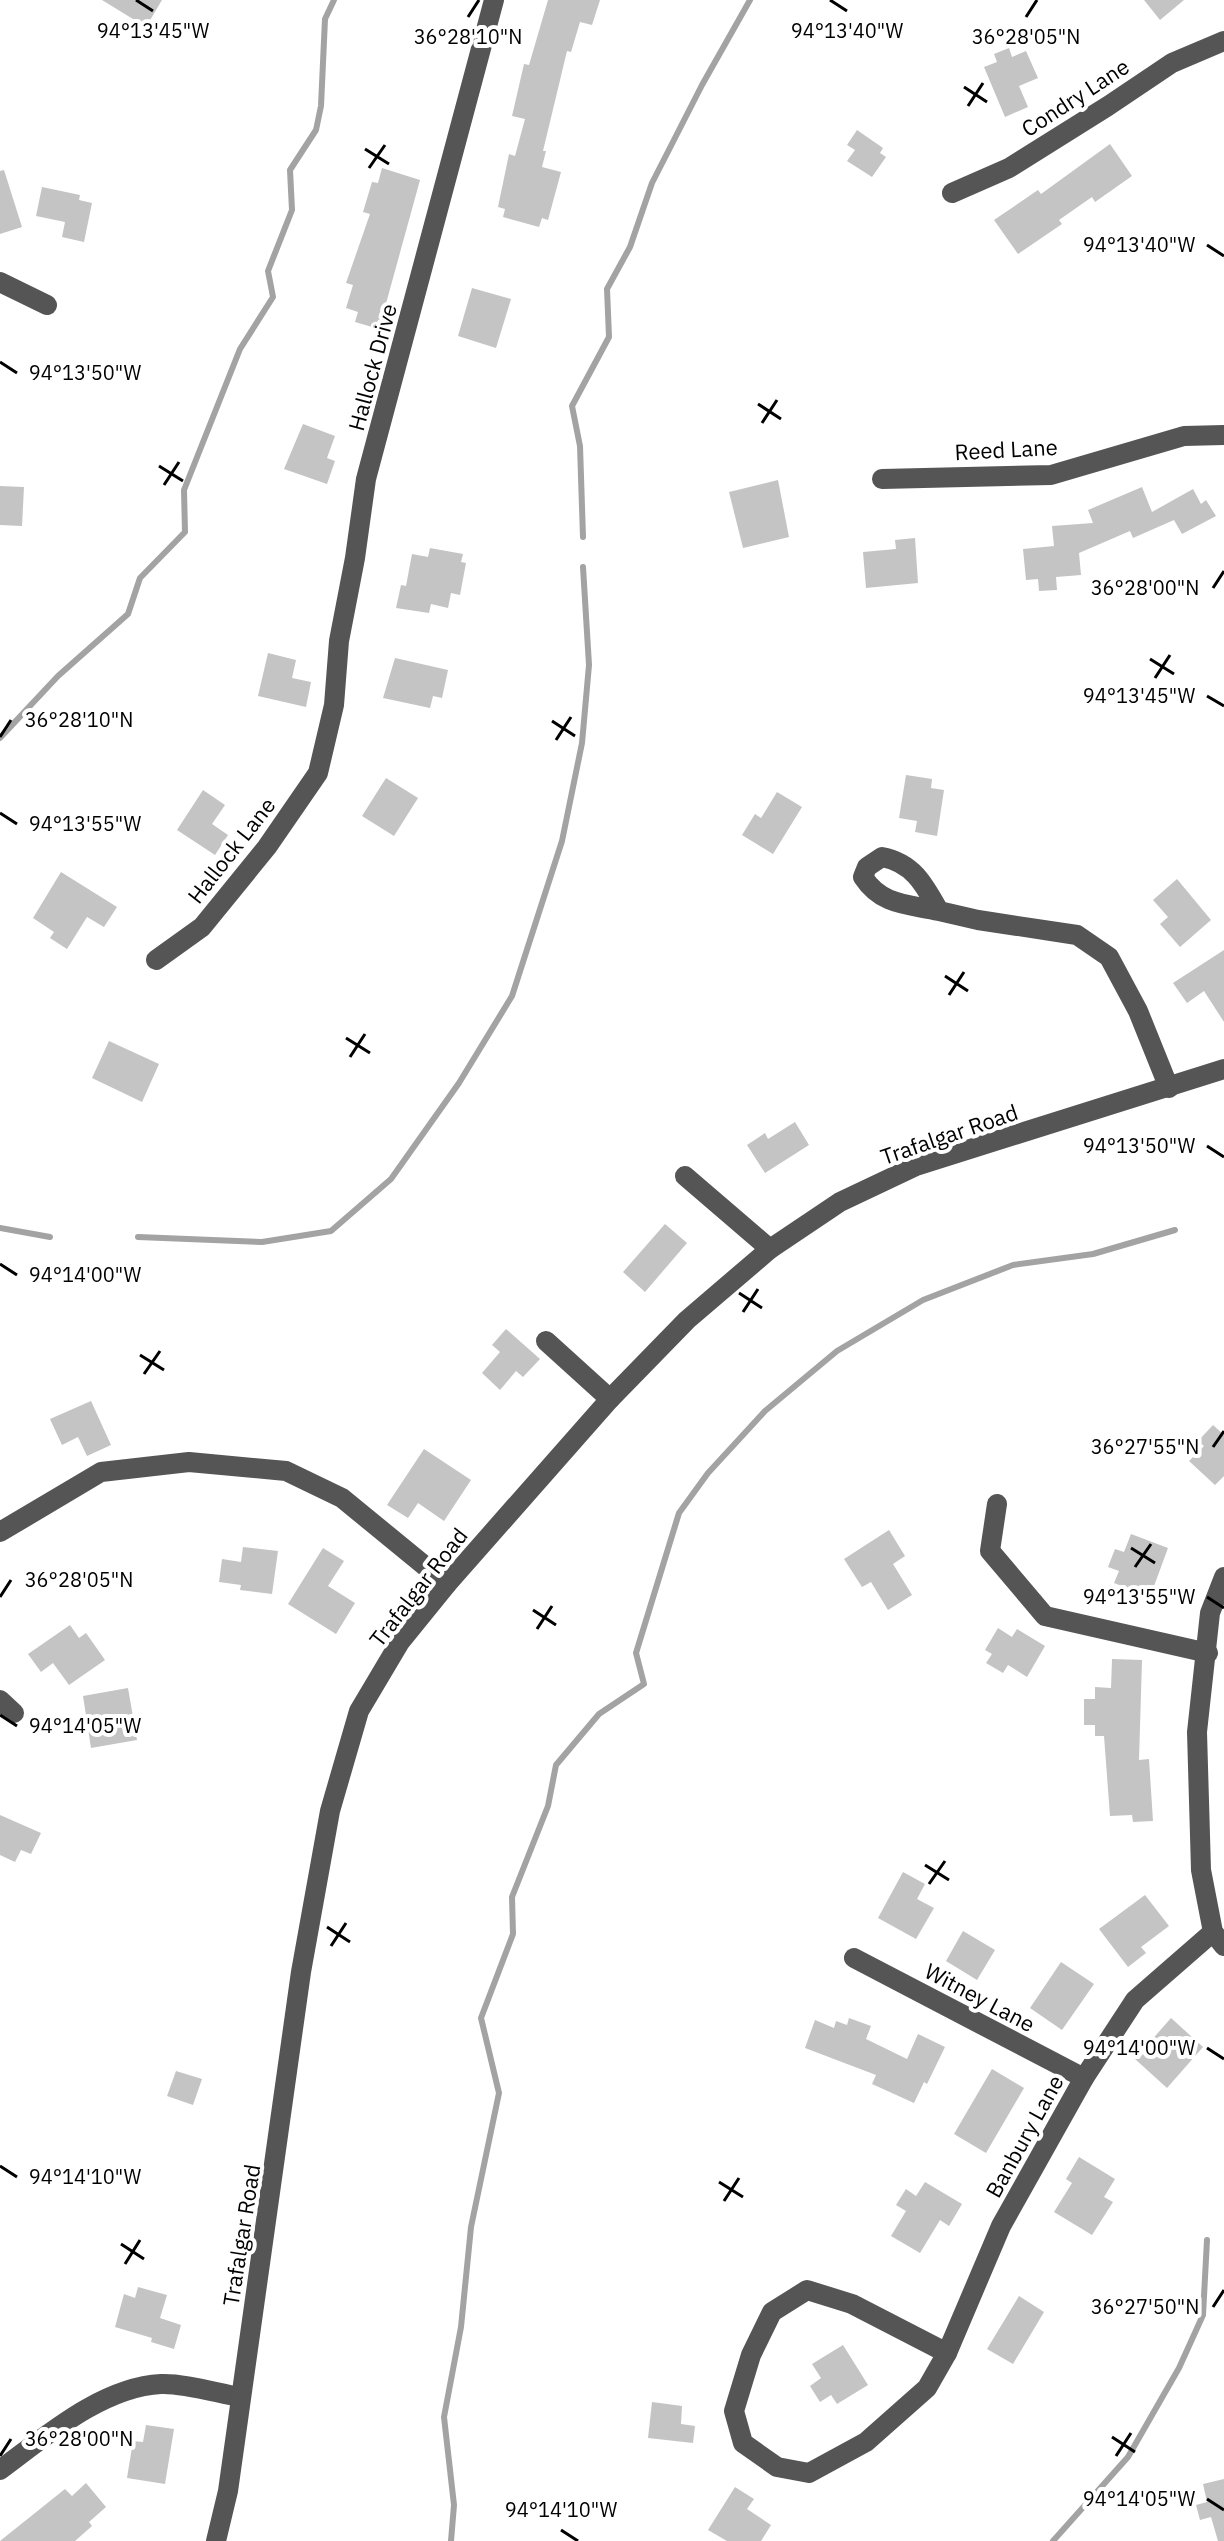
<svg xmlns="http://www.w3.org/2000/svg" width="1224" height="2541" viewBox="0 0 1224 2541" font-family="'IBM Plex Sans',sans-serif">
<rect width="100%" height="100%" fill="#fff"/>
<g fill="none" stroke-linecap="round" stroke-linejoin="round">
<g stroke="#a3a3a3" stroke-width="6">
<path d="M 583,537 L 580,446 L 572,406 L 609,337 L 607,289 L 630,247 L 652,183 L 702,85 L 750,0"/>
<path d="M 0,738 L 58,676 L 128,614 L 140,578 L 185,532 L 184,490 L 240,349 L 273,297 L 268,271 L 292,210 L 290,170 L 316,130 L 321,106 L 325,19 L 334,0"/>
<path d="M 0,1228 L 50,1237"/>
<path d="M 138,1237 L 262,1242 L 331,1231 L 391,1179 L 459,1083 L 512,996 L 562,841 L 582,743 L 589,665 L 583,567"/>
<path d="M 451,2541 L 454,2505 L 444,2417 L 461,2327 L 471,2227 L 499,2093 L 481,2018 L 513,1934 L 512,1897 L 548,1806 L 556,1765 L 599,1714 L 644,1684 L 636,1653 L 679,1513 L 708,1473 L 765,1411 L 837,1351 L 923,1300 L 1013,1265 L 1093,1254 L 1175,1230"/>
<path d="M 1053,2541 L 1128,2457 L 1179,2368 L 1203,2315 L 1207,2240"/>
</g>
</g>
<g fill="#c4c4c4">
<path d="M 102,0 L 162,0 L 146,27 Z"/>
<path d="M 548,0 L 600,0 L 592,25 L 580,22 L 571,52 L 567,51 L 543,151 L 546,151 L 542,167 L 561,172 L 548,220 L 542,218 L 539,227 L 503,217 L 505,209 L 498,207 L 509,154 L 515,156 L 525,119 L 512,116 L 524,64 L 529,65 Z"/>
<path d="M 1144,0 L 1184,0 L 1160,20 Z"/>
<path d="M 1009,48 L 1012,57 L 1026,51 L 1038,78 L 1019,86 L 1028,107 L 1005,117 L 984,67 L 997,62 L 994,54 Z"/>
<path d="M 857,130 L 883,148 L 880,153 L 886,157 L 872,177 L 847,161 L 855,150 L 847,145 Z"/>
<path d="M 1110,144 L 1132,176 L 1095,202 L 1092,197 L 1059,220 L 1062,224 L 1018,254 L 994,220 L 1038,190 L 1041,194 Z"/>
<path d="M 382,168 L 420,180 L 379,329 L 355,322 L 358,312 L 346,308 L 353,285 L 346,283 L 370,214 L 363,212 L 372,182 L 378,183 Z"/>
<path d="M 4,170 L 22,227 L 0,234 L 0,171 Z"/>
<path d="M 42,187 L 80,195 L 79,200 L 92,203 L 84,242 L 62,237 L 65,222 L 36,216 Z"/>
<path d="M 472,288 L 511,299 L 496,348 L 458,336 Z"/>
<path d="M 303,424 L 335,436 L 327,458 L 335,461 L 327,484 L 284,469 Z"/>
<path d="M 778,480 L 789,537 L 743,548 L 729,492 Z"/>
<path d="M 0,486 L 24,487 L 22,526 L 0,525 Z"/>
<path d="M 1142,487 L 1152,512 L 1193,489 L 1201,504 L 1206,500 L 1216,516 L 1182,534 L 1174,520 L 1133,538 L 1130,531 L 1079,553 L 1081,575 L 1056,577 L 1057,590 L 1039,591 L 1038,579 L 1026,580 L 1023,549 L 1054,546 L 1052,526 L 1093,523 L 1088,510 Z"/>
<path d="M 915,538 L 918,583 L 866,588 L 863,552 L 896,549 L 895,540 Z"/>
<path d="M 430,548 L 463,554 L 461,562 L 466,563 L 460,595 L 451,593 L 448,608 L 431,604 L 429,613 L 396,608 L 401,585 L 406,586 L 412,554 L 428,557 Z"/>
<path d="M 268,653 L 296,660 L 292,678 L 311,682 L 306,707 L 258,696 Z"/>
<path d="M 395,658 L 448,670 L 442,698 L 433,696 L 430,708 L 383,698 Z"/>
<path d="M 906,775 L 932,779 L 931,788 L 944,790 L 937,836 L 915,832 L 917,821 L 899,818 Z"/>
<path d="M 386,778 L 418,798 L 394,836 L 362,816 Z"/>
<path d="M 203,790 L 225,805 L 212,824 L 228,835 L 215,855 L 177,830 Z"/>
<path d="M 777,792 L 802,807 L 773,854 L 742,835 L 755,814 L 761,818 Z"/>
<path d="M 61,872 L 117,907 L 104,927 L 87,917 L 67,949 L 50,938 L 54,932 L 33,918 Z"/>
<path d="M 1177,879 L 1211,920 L 1180,947 L 1160,924 L 1168,917 L 1153,900 Z"/>
<path d="M 1224,950 L 1224,1022 L 1204,991 L 1187,1003 L 1173,983 Z"/>
<path d="M 109,1041 L 159,1064 L 142,1102 L 92,1078 Z"/>
<path d="M 795,1122 L 809,1145 L 765,1173 L 747,1145 L 765,1133 L 768,1139 Z"/>
<path d="M 665,1224 L 687,1243 L 645,1292 L 623,1272 Z"/>
<path d="M 506,1329 L 540,1359 L 523,1377 L 516,1371 L 500,1390 L 482,1373 L 500,1352 L 492,1345 Z"/>
<path d="M 91,1401 L 111,1445 L 87,1456 L 78,1437 L 62,1445 L 50,1419 Z"/>
<path d="M 1213,1425 L 1224,1435 L 1224,1476 L 1215,1485 L 1189,1461 L 1204,1446 L 1198,1441 Z"/>
<path d="M 424,1449 L 471,1480 L 444,1521 L 418,1503 L 408,1518 L 387,1505 Z"/>
<path d="M 889,1530 L 905,1556 L 893,1564 L 912,1595 L 888,1610 L 871,1582 L 862,1587 L 844,1559 Z"/>
<path d="M 1131,1534 L 1168,1548 L 1150,1597 L 1114,1583 L 1119,1571 L 1108,1567 L 1115,1549 L 1124,1552 Z"/>
<path d="M 243,1547 L 278,1551 L 272,1594 L 240,1590 L 241,1585 L 219,1582 L 222,1559 L 241,1562 Z"/>
<path d="M 323,1548 L 344,1561 L 328,1586 L 355,1603 L 336,1634 L 288,1604 Z"/>
<path d="M 70,1625 L 79,1638 L 86,1633 L 105,1660 L 69,1685 L 53,1663 L 41,1672 L 28,1654 Z"/>
<path d="M 998,1628 L 1012,1637 L 1017,1629 L 1045,1646 L 1027,1677 L 1008,1665 L 1003,1673 L 986,1663 L 992,1654 L 985,1650 Z"/>
<path d="M 1112,1659 L 1142,1660 L 1139,1760 L 1149,1759 L 1153,1821 L 1133,1822 L 1132,1815 L 1110,1816 L 1104,1736 L 1095,1736 L 1095,1725 L 1084,1725 L 1084,1699 L 1095,1699 L 1095,1687 L 1111,1688 Z"/>
<path d="M 128,1688 L 137,1740 L 91,1748 L 83,1696 Z"/>
<path d="M 0,1815 L 41,1833 L 31,1854 L 21,1850 L 15,1862 L 0,1855 Z"/>
<path d="M 903,1872 L 925,1884 L 917,1899 L 934,1908 L 916,1939 L 878,1918 Z"/>
<path d="M 1145,1895 L 1169,1926 L 1141,1947 L 1146,1953 L 1128,1967 L 1099,1929 Z"/>
<path d="M 963,1931 L 995,1950 L 977,1980 L 946,1961 Z"/>
<path d="M 1061,1962 L 1094,1984 L 1062,2030 L 1030,2008 Z"/>
<path d="M 849,2018 L 871,2026 L 866,2039 L 907,2059 L 918,2034 L 945,2047 L 927,2084 L 924,2082 L 914,2103 L 872,2084 L 876,2075 L 805,2048 L 815,2020 L 834,2028 L 836,2021 L 847,2025 Z"/>
<path d="M 1171,2018 L 1203,2047 L 1167,2088 L 1135,2059 Z"/>
<path d="M 992,2069 L 1024,2088 L 986,2153 L 954,2134 Z"/>
<path d="M 176,2071 L 202,2079 L 193,2105 L 167,2096 Z"/>
<path d="M 1079,2157 L 1115,2179 L 1104,2197 L 1113,2202 L 1092,2235 L 1054,2212 L 1072,2183 L 1066,2179 Z"/>
<path d="M 925,2182 L 962,2204 L 949,2226 L 940,2220 L 920,2253 L 891,2236 L 906,2211 L 896,2205 L 906,2189 L 916,2196 Z"/>
<path d="M 138,2287 L 167,2295 L 160,2318 L 181,2325 L 174,2349 L 151,2342 L 152,2338 L 115,2327 L 124,2294 L 135,2298 Z"/>
<path d="M 1019,2296 L 1044,2312 L 1013,2364 L 987,2349 Z"/>
<path d="M 843,2345 L 868,2385 L 837,2404 L 831,2395 L 820,2402 L 810,2386 L 821,2378 L 812,2364 Z"/>
<path d="M 652,2402 L 682,2406 L 681,2424 L 695,2426 L 693,2443 L 648,2438 Z"/>
<path d="M 146,2425 L 174,2429 L 165,2484 L 127,2478 L 133,2441 L 143,2442 Z"/>
<path d="M 1224,2479 L 1224,2541 L 1218,2541 L 1211,2517 L 1200,2520 L 1196,2505 L 1207,2502 L 1203,2484 Z"/>
<path d="M 86,2483 L 106,2507 L 89,2522 L 92,2526 L 75,2541 L 0,2541 L 65,2489 L 72,2496 Z"/>
<path d="M 735,2487 L 754,2499 L 747,2509 L 771,2525 L 761,2541 L 727,2541 L 708,2530 Z"/>
</g>
<g fill="none" stroke-linecap="round" stroke-linejoin="round">
<g stroke="#555" stroke-width="20">
<path d="M 952,193 L 1009,168 L 1108,106 L 1172,63 L 1224,41"/>
<path d="M 0,282 L 47,305"/>
<path d="M 882,479 L 1051,475 L 1184,436 L 1224,435"/>
<path d="M 939,911 C 908,904 882,906 863,877 L 867,867 L 882,857 C 913,863 924,884 939,911 L 978,920 L 1077,935 L 1109,957 L 1138,1011 L 1169,1088"/>
<path d="M 156,960 L 202,927 L 267,847 L 318,773 L 334,705 L 339,641 L 355,558 L 366,479 L 494,0"/>
<path d="M 685,1176 L 770,1249"/>
<path d="M 546,1341 L 610,1399"/>
<path d="M 997,1504 L 990,1551 L 1045,1616 L 1208,1653"/>
<path d="M 0,1532 L 101,1472 L 189,1462 L 286,1471 L 342,1498 L 447,1584"/>
<path d="M 1224,1577 L 1210,1613 L 1197,1732 L 1201,1870 L 1213,1932 L 1224,1946"/>
<path d="M 0,1700 L 14,1713"/>
<path d="M 854,1958 L 1084,2078"/>
<path d="M 807,2290 L 852,2304 L 947,2353 L 927,2388 L 866,2442 L 809,2473 L 777,2467 L 743,2443 L 734,2411 L 751,2355 L 772,2312 Z"/>
<path d="M 947,2353 L 1001,2226 L 1084,2078 L 1135,2000 L 1213,1932"/>
<path d="M 0,2470 C 46,2436 102,2387 161,2384 C 184,2383 217,2393 240,2397"/>
<path d="M 216,2541 L 228,2491 L 301,1972 L 330,1811 L 359,1711 L 400,1642 L 447,1584 L 610,1399 L 687,1320 L 770,1249 L 840,1202 L 916,1166 L 1224,1069"/>
</g>
</g>
<path fill="none" stroke="#000" stroke-width="3" d="M 136,0 L 153,11M 830,0 L 847,11M 468,17 L 479,0M 1026,17 L 1037,0M 964,87 L 987,102M 968,106 L 983,83M 365,149 L 389,164M 369,168 L 385,145M 1207,245 L 1224,256M 0,362 L 17,373M 758,404 L 781,419M 762,423 L 777,400M 159,466 L 183,481M 164,485 L 179,462M 1213,588 L 1224,571M 1150,659 L 1174,674M 1155,678 L 1170,655M 1207,696 L 1224,706M 552,721 L 575,736M 0,737 L 11,720M 556,740 L 571,717M 0,813 L 17,824M 945,976 L 968,991M 949,995 L 964,972M 346,1038 L 370,1053M 350,1057 L 365,1034M 1207,1146 L 1224,1157M 0,1264 L 17,1275M 739,1293 L 762,1308M 743,1312 L 758,1289M 140,1355 L 164,1370M 144,1374 L 160,1351M 1213,1447 L 1224,1431M 1131,1548 L 1155,1563M 1135,1567 L 1151,1544M 0,1597 L 11,1580M 1207,1597 L 1224,1608M 533,1610 L 556,1625M 537,1629 L 552,1606M 0,1715 L 17,1726M 925,1865 L 949,1880M 929,1884 L 945,1861M 327,1927 L 350,1942M 331,1946 L 346,1923M 1207,2048 L 1224,2059M 0,2166 L 17,2177M 719,2182 L 743,2197M 724,2201 L 739,2178M 121,2244 L 144,2259M 125,2264 L 140,2240M 1213,2307 L 1224,2290M 1112,2437 L 1135,2452M 0,2456 L 11,2439M 1116,2456 L 1131,2433M 1207,2499 L 1224,2510M 561,2530 L 578,2541"/>
<g text-anchor="middle" dominant-baseline="central" stroke-width="8" stroke-linejoin="round" paint-order="stroke">
<g font-size="22" fill="#000" stroke="#fff">
<text transform="translate(1075 97) rotate(-33)">Condry Lane</text>
<text transform="translate(372 367) rotate(-75)">Hallock Drive</text>
<text transform="translate(1006 449) rotate(-3)">Reed Lane</text>
<text transform="translate(231 850) rotate(-52)">Hallock Lane</text>
<text transform="translate(949 1134) rotate(-19)">Trafalgar Road</text>
<text transform="translate(418 1587) rotate(-52)">Trafalgar Road</text>
<text transform="translate(980 1997) rotate(28)">Witney Lane</text>
<text transform="translate(1024 2136) rotate(-61)">Banbury Lane</text>
<text transform="translate(241 2235) rotate(-81)">Trafalgar Road</text>
</g>
</g>
<g font-size="20" text-anchor="middle" fill="#000" stroke="#fff" stroke-width="8" stroke-linejoin="round" paint-order="stroke">
<text x="153" y="38">94°13'45"W</text>
<text x="847" y="38">94°13'40"W</text>
<text x="468" y="44">36°28'10"N</text>
<text x="1026" y="44">36°28'05"N</text>
<text x="1139" y="252">94°13'40"W</text>
<text x="85" y="380">94°13'50"W</text>
<text x="1145" y="595">36°28'00"N</text>
<text x="1139" y="703">94°13'45"W</text>
<text x="79" y="727">36°28'10"N</text>
<text x="85" y="831">94°13'55"W</text>
<text x="1139" y="1153">94°13'50"W</text>
<text x="85" y="1282">94°14'00"W</text>
<text x="1145" y="1454">36°27'55"N</text>
<text x="79" y="1587">36°28'05"N</text>
<text x="1139" y="1604">94°13'55"W</text>
<text x="85" y="1733">94°14'05"W</text>
<text x="1139" y="2055">94°14'00"W</text>
<text x="85" y="2184">94°14'10"W</text>
<text x="1145" y="2314">36°27'50"N</text>
<text x="79" y="2446">36°28'00"N</text>
<text x="1139" y="2506">94°14'05"W</text>
<text x="561" y="2517">94°14'10"W</text>
</g>
</svg>
